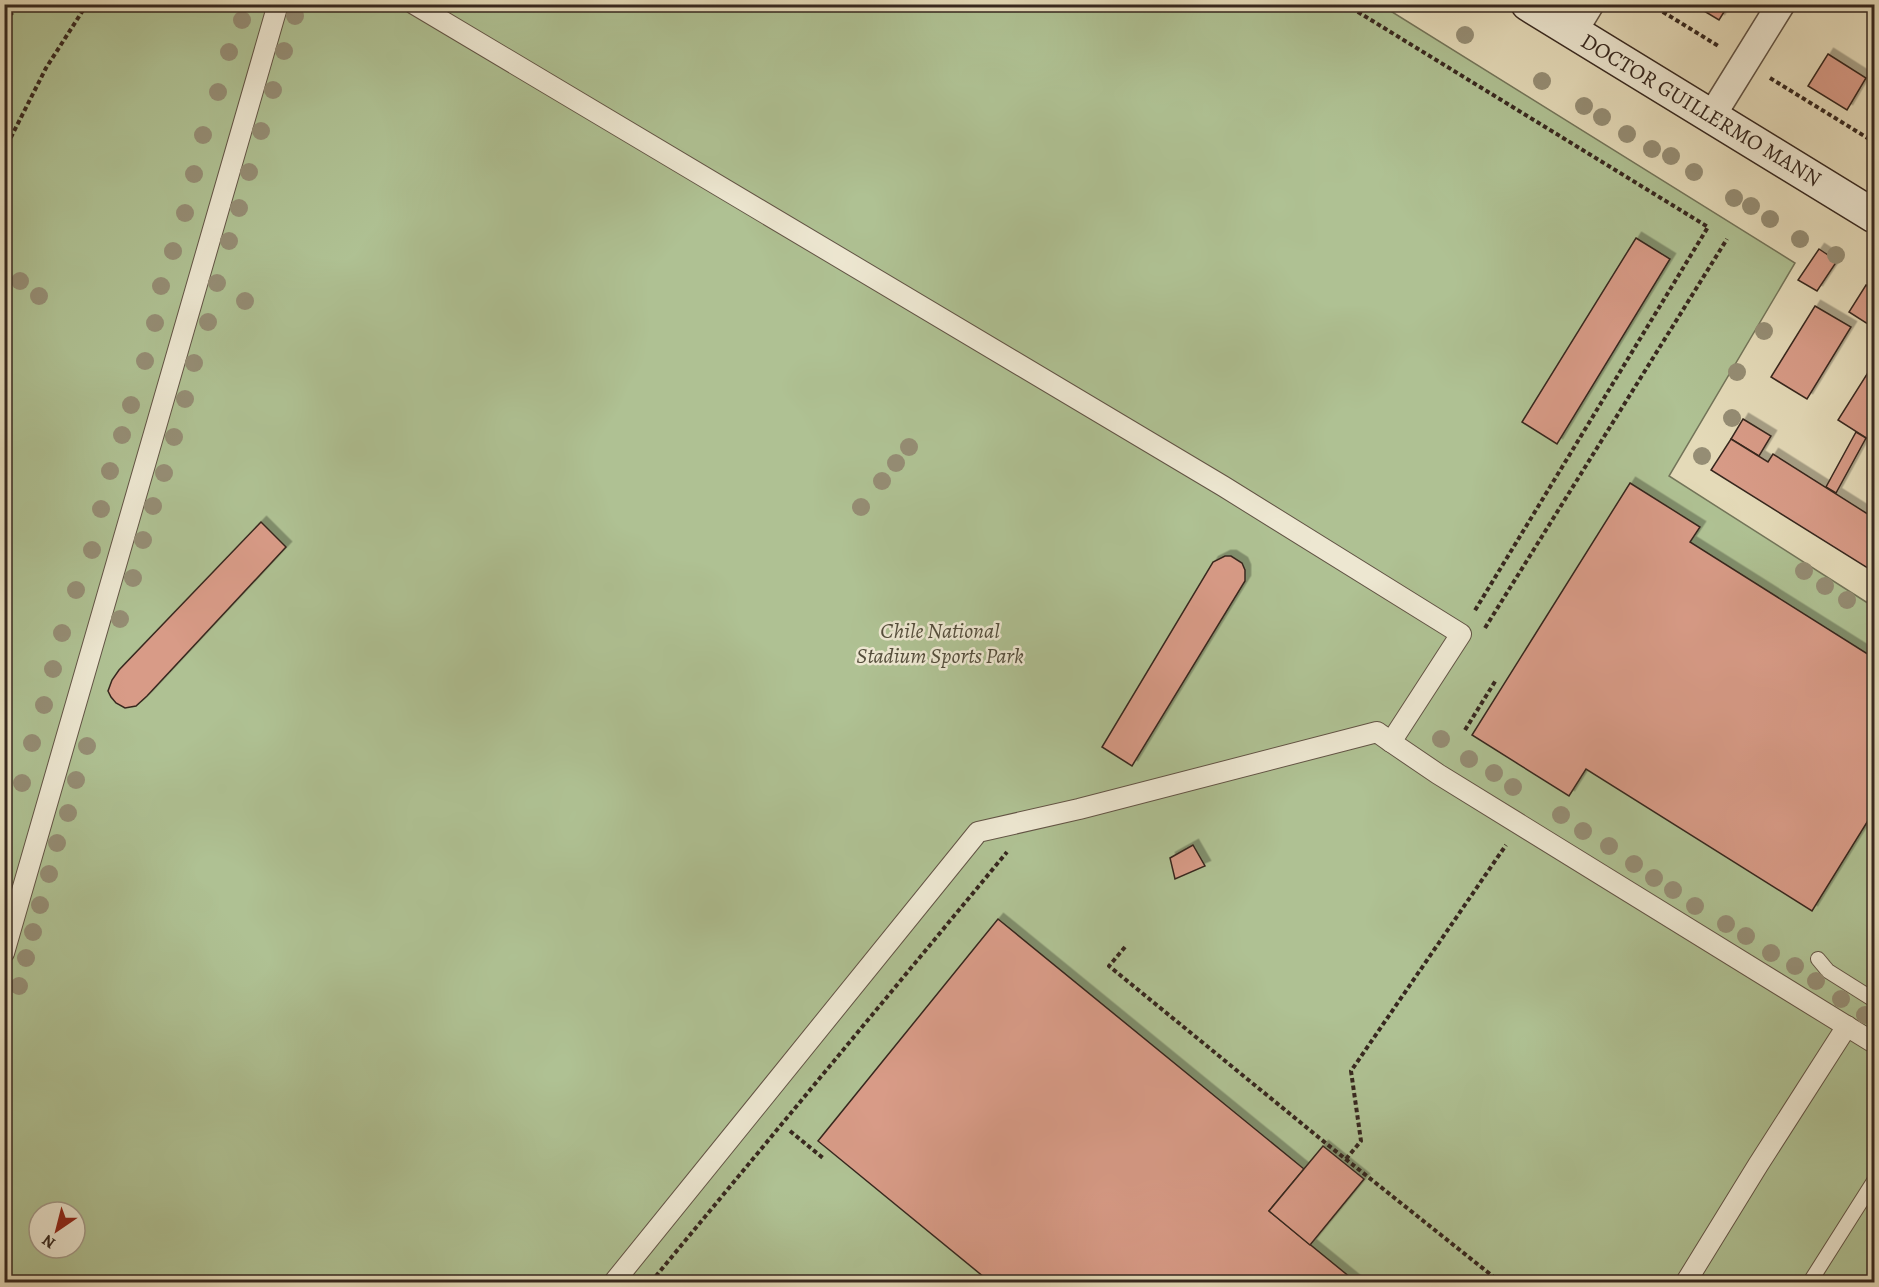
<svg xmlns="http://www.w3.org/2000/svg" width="1879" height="1287" viewBox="0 0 1879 1287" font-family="Alegreya,serif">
<defs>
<filter id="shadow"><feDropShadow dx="5.5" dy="-5.5" stdDeviation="0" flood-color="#0004"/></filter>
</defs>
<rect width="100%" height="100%" fill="#e4dab8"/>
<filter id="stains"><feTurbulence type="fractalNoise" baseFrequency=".00333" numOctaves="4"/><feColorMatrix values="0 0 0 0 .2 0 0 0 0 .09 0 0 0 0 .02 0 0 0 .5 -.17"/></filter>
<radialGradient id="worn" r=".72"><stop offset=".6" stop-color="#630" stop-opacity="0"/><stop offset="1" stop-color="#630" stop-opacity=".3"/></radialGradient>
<path fill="#afc193" stroke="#737459" stroke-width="1.5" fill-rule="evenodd" d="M 5,5 L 1381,5 L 1795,263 L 1669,476 L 1874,607 L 1874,1272 L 1868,1282 L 5,1282 ZM 39,1212 L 75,1212 L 75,1248 L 39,1248 Z"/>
<g fill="#d89b87" stroke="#37281f" stroke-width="1.5" filter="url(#shadow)">
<path d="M 1709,4 L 1729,4 L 1719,20 L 1704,11 Z"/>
<path d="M 1828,54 L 1866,78 L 1847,110 L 1808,86 Z"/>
<path d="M 1636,238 L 1670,259 L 1557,444 L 1522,422 Z"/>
<path d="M 1819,249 L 1837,261 L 1817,291 L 1798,280 Z"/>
<path d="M 1866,285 L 1874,290 L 1874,328 L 1849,312 Z"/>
<path d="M 1815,306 L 1851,327 L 1807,399 L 1771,377 Z"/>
<path d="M 1874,363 L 1874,443 L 1838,420 Z"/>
<path d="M 1743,419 L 1771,436 L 1759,456 L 1731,439 Z"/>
<path d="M 1856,432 L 1866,438 L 1836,493 L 1826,487 Z"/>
<path d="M 1731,439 L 1768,462 L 1773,454 L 1874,518 L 1874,572 L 1711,470 Z"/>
<path d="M 1630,483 L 1700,527 L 1690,542 L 1874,658 L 1874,811 L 1812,911 L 1586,769 L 1569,796 L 1472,735 Z"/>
<path d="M 261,522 L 286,547 L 147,696 L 136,706 L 125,708 L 116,703 L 111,697 L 108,691 L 112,680 L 119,670 Z"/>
<path d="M 1225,556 L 1231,556 L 1242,563 L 1245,570 L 1245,581 L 1132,766 L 1102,747 L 1213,562 Z"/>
<path d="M 1193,845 L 1205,866 L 1175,879 L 1170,858 Z"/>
<path d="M 998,919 L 1304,1169 L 1269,1211 L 1356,1282 L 990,1282 L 818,1141 Z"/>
<path d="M 1323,1146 L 1364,1179 L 1310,1245 L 1269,1211 Z"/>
</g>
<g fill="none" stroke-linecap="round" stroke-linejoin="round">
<defs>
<g id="service">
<path d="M 1818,959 L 1828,971 L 1874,1000"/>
<path d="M 1810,1282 L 1874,1181"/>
</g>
<g id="pedestrian">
<path d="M 414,4 L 1223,486 L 1461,634 L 1391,742 L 1377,732 L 1079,809 L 978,832 L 614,1282"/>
<path d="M 1391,742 L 1438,774 L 1874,1043"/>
<path d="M 4,953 L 278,4"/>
<path d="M 1686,1282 L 1758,1165 L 1847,1026"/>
</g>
<g id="minor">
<path d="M 1573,32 L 1590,4"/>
<path d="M 1711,117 L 1781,4"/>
</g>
<path id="secondary" d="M 1528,4 L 1874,216"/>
</defs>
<use href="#service" stroke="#625445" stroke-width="16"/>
<use href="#pedestrian" stroke="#625445" stroke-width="22"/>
<use href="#minor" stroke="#625445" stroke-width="30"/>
<use href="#secondary" stroke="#37281f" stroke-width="36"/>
<g stroke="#37281f" stroke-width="4" stroke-dasharray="4.5 3" stroke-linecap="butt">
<path d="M 1345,4 L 1708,227 L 1474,612"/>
<path d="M 1650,4 L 1720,47"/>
<path d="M 4,21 L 21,4"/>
<path d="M 1770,78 L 1874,142"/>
<path d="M 4,151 L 46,68 L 87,4"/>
<path d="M 1485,628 L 1727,239"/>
<path d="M 1465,730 L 1496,680"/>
<path d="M 1125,947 L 1109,966 L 1328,1145 L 1500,1282"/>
<path d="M 790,1131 L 823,1158"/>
<path d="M 1346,1159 L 1361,1141 L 1351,1071 L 1506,845"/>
<path d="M 651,1282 L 1007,852"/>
</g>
<use href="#service" stroke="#ede7d1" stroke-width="14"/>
<use href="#pedestrian" stroke="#ede7d1" stroke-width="20"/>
<use href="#minor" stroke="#ede7d1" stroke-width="27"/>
<use href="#secondary" stroke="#ede7d1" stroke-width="33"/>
</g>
<g fill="#958d74">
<circle cx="295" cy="16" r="9"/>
<circle cx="242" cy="20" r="9"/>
<circle cx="1465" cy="35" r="9"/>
<circle cx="284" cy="51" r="9"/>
<circle cx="229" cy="52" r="9"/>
<circle cx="1542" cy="81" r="9"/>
<circle cx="273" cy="90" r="9"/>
<circle cx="218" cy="92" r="9"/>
<circle cx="1584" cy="106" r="9"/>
<circle cx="1602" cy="117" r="9"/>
<circle cx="261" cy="131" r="9"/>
<circle cx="1627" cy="134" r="9"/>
<circle cx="203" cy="135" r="9"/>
<circle cx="1652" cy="149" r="9"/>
<circle cx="1671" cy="156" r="9"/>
<circle cx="249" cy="172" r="9"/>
<circle cx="1694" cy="172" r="9"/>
<circle cx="194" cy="174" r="9"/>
<circle cx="1734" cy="198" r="9"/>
<circle cx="1751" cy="206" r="9"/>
<circle cx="239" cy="208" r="9"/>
<circle cx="185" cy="213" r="9"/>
<circle cx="1770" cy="219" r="9"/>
<circle cx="1800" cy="239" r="9"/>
<circle cx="229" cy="241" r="9"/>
<circle cx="173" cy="251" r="9"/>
<circle cx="1836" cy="255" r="9"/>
<circle cx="20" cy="281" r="9"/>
<circle cx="217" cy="283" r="9"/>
<circle cx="161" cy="286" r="9"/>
<circle cx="39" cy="296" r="9"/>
<circle cx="245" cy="301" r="9"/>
<circle cx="208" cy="322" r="9"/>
<circle cx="155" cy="323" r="9"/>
<circle cx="1764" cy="331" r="9"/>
<circle cx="145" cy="361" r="9"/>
<circle cx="194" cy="363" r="9"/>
<circle cx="1737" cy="372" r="9"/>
<circle cx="185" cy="399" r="9"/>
<circle cx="131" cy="405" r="9"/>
<circle cx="1732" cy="418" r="9"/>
<circle cx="122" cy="435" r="9"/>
<circle cx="174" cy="437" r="9"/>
<circle cx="909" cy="447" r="9"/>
<circle cx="1702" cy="456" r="9"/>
<circle cx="896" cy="463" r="9"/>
<circle cx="110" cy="471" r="9"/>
<circle cx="164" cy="473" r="9"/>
<circle cx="882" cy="481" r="9"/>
<circle cx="153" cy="506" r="9"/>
<circle cx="861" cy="507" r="9"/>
<circle cx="101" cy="509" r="9"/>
<circle cx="143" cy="540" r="9"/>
<circle cx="92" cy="550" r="9"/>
<circle cx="1804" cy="571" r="9"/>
<circle cx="133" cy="578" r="9"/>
<circle cx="1825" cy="586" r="9"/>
<circle cx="76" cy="590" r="9"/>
<circle cx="1847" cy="600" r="9"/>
<circle cx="120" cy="619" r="9"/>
<circle cx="62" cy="633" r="9"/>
<circle cx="53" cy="669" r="9"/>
<circle cx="44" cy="705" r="9"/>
<circle cx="1441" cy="739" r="9"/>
<circle cx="32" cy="743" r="9"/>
<circle cx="87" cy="746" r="9"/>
<circle cx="1469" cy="759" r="9"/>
<circle cx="1494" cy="773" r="9"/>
<circle cx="76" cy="780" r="9"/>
<circle cx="22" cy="783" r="9"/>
<circle cx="1513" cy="787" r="9"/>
<circle cx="68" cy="813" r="9"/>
<circle cx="1561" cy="815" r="9"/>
<circle cx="1583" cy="831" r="9"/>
<circle cx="57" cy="843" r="9"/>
<circle cx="1609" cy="846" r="9"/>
<circle cx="1634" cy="864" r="9"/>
<circle cx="49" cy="874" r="9"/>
<circle cx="1654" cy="878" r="9"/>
<circle cx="1673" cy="890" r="9"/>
<circle cx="40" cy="905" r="9"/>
<circle cx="1695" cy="906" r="9"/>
<circle cx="1726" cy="924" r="9"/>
<circle cx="33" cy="932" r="9"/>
<circle cx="1746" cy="936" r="9"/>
<circle cx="1771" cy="953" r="9"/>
<circle cx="26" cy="958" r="9"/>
<circle cx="1795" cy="966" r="9"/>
<circle cx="1816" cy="981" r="9"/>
<circle cx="19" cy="986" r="9"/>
<circle cx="1841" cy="999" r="9"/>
<circle cx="1865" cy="1015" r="9"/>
</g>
<g text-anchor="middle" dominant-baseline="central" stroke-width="5" stroke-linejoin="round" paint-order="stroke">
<g font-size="22" fill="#37281f" stroke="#ede7d1">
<text transform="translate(1701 110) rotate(31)">DOCTOR GUILLERMO MANN</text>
</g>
<g font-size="22" font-style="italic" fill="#554e3c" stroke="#ede7d1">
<text x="940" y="631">Chile National<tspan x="940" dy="25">Stadium Sports Park</tspan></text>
</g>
</g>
<rect width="1879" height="1287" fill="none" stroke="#e4dab8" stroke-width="24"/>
<rect x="6" y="6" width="1867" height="1275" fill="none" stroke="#37281f" stroke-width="3"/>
<rect x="12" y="12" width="1855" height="1263" fill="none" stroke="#37281f" stroke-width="1.5"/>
<g transform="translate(57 1230) rotate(215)"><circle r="28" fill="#ede7d1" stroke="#a49b8a" stroke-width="1.5"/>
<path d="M0-4.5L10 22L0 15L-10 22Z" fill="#8f2418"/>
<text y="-9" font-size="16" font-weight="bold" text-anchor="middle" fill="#37281f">N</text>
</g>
<rect width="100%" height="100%" filter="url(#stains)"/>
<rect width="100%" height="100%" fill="url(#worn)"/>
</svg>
